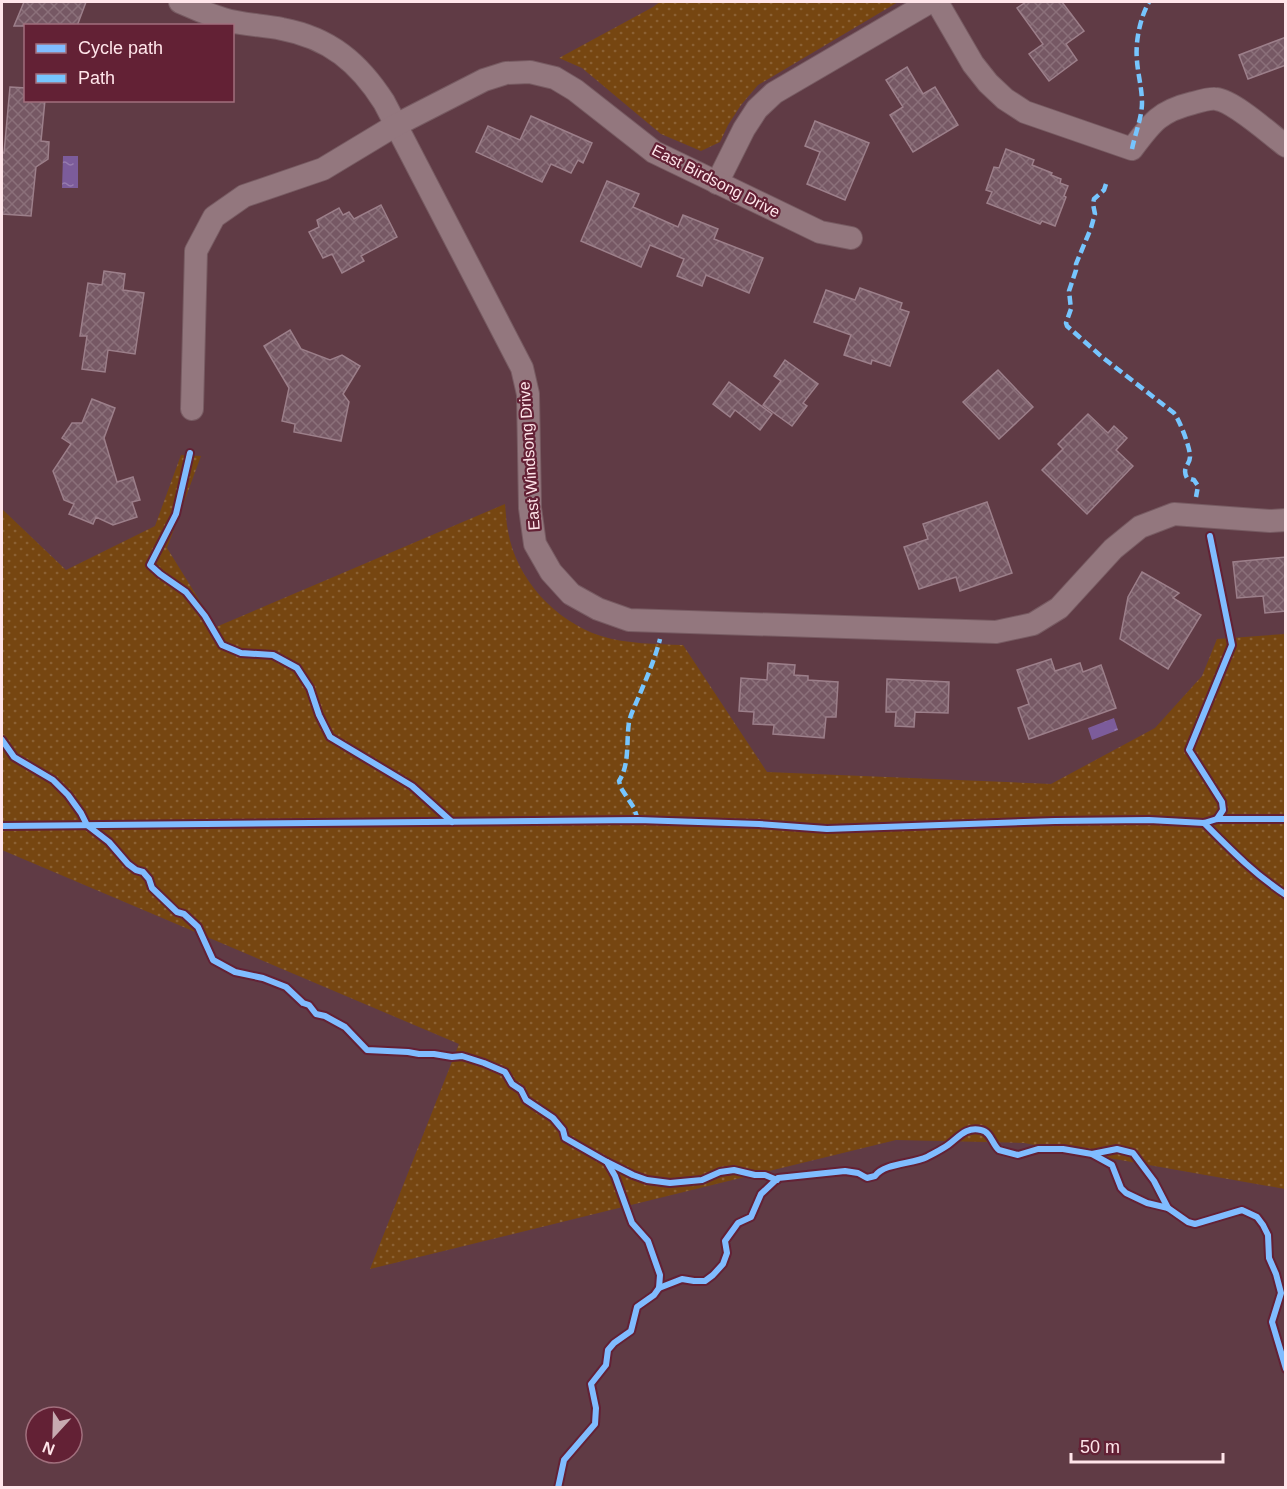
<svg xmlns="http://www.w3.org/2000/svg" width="1287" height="1489" viewBox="0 0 1287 1489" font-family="Helvetica,sans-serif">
<defs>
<pattern id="park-dots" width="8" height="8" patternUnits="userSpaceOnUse" patternTransform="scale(1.5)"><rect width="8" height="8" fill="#764611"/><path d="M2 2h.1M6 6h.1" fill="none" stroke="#8b6134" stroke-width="1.8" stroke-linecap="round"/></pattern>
<pattern id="water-ripples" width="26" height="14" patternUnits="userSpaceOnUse" patternTransform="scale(1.5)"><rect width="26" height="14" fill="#7c5c9b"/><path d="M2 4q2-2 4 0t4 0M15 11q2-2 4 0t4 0" fill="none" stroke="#967bae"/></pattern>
<pattern id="building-cross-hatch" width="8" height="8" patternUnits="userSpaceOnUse" patternTransform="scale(1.5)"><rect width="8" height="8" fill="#765864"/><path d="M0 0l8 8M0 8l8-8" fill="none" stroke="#8b707a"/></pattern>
</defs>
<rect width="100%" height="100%" fill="#603b45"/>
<g fill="url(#park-dots)">
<path d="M 660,2 L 898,2 L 758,85 L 741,105 L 728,125 L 720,142 L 701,151 L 661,134 L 582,68 L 559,58 L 653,7 Z"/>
<path d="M 181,455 L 201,456 L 167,548 L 216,627 L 505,504 C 506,513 506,522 508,531 C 516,579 555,621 601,636 C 627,644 656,644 683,645 L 767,772 L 1051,784 L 1155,728 L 1202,676 L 1217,639 L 1285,634 L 1285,1189 L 1024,1143 L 896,1140 L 370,1269 L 459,1044 L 2,850 L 2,509 L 66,570 L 155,526 Z"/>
</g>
<g fill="url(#water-ripples)">
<path d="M 63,156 L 78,156 L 78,188 L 62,188 Z"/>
<path d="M 1114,718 L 1118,730 L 1092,740 L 1088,728 Z"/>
</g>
<g fill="url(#building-cross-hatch)" stroke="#9c7f8a" stroke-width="1.5">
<path d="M 24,2 L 86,2 L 77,26 L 14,26 Z"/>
<path d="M 1026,2 L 1062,2 L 1084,31 L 1066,44 L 1077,60 L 1049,81 L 1029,54 L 1043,44 L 1017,8 Z"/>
<path d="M 1286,37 L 1286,65 L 1248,79 L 1239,55 Z"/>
<path d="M 907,67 L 923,94 L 935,87 L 958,125 L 913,152 L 890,115 L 903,107 L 886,80 Z"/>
<path d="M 10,87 L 26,88 L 26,100 L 45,100 L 41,141 L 49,142 L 48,159 L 36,167 L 31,216 L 2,214 L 2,152 L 4,153 Z"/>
<path d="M 531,116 L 592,143 L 583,163 L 578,160 L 571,173 L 551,164 L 542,182 L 476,152 L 488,126 L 520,140 Z"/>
<path d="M 815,121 L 869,143 L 845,200 L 807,184 L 820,152 L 805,146 Z"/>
<path d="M 1006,149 L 1034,160 L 1032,165 L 1052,173 L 1051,175 L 1061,179 L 1060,183 L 1068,186 L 1064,196 L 1066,197 L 1055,226 L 1042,221 L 1040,224 L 987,203 L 992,192 L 986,190 L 994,167 L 999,168 Z"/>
<path d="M 607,181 L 639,194 L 633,207 L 678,227 L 683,215 L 718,229 L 714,239 L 763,258 L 749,293 L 706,275 L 702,286 L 677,276 L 684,259 L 650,245 L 641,267 L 581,241 Z"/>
<path d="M 381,205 L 397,237 L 361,256 L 364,261 L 342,273 L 332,254 L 323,258 L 309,232 L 319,227 L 317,220 L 339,208 L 343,215 L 349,212 L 354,219 Z"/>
<path d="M 104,271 L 125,274 L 123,290 L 144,293 L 135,354 L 108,350 L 105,372 L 82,369 L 87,336 L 80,336 L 88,283 L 102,285 Z"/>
<path d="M 860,288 L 902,303 L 900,309 L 909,312 L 890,366 L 872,360 L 871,364 L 844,355 L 851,335 L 814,322 L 826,290 L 855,300 Z"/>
<path d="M 290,330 L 301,349 L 330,360 L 342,355 L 360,366 L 343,394 L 349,402 L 341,441 L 294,432 L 295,424 L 282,421 L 289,388 L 264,346 Z"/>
<path d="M 785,360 L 818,384 L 803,403 L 807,406 L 792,426 L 763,405 L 781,381 L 774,376 Z"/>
<path d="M 998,370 L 1033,407 L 999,439 L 963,402 Z"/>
<path d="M 729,382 L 772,414 L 760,430 L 735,410 L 730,417 L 713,404 Z"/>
<path d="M 92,399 L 115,408 L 104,438 L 117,482 L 133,477 L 140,500 L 132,502 L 137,517 L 113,525 L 96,517 L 93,524 L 69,514 L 74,504 L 64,500 L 53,471 L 71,444 L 62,438 L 72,423 L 82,423 Z"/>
<path d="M 1088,414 L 1108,433 L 1114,426 L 1127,438 L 1116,450 L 1133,466 L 1087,514 L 1042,470 L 1063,449 L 1058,444 Z"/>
<path d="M 987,502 L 1012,573 L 960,591 L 956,577 L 919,589 L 904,547 L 928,539 L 923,524 Z"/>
<path d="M 1286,557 L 1286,611 L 1265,613 L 1263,596 L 1237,598 L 1233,562 Z"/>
<path d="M 1142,572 L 1179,593 L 1173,598 L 1201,615 L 1168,669 L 1120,639 L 1128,597 Z"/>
<path d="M 1051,659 L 1055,671 L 1080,663 L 1083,672 L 1101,665 L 1116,708 L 1029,739 L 1018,708 L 1029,704 L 1017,670 Z"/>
<path d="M 768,663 L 795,665 L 794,675 L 808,676 L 808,680 L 838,682 L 836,717 L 826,717 L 824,738 L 773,734 L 774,725 L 753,724 L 754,712 L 739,711 L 741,678 L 767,680 Z"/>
<path d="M 887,679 L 949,682 L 948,713 L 915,712 L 914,727 L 895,726 L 896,712 L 886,712 Z"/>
</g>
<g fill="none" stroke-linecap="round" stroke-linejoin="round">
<defs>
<g id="minor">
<path d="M 180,2 C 193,8 208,14 223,19 C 242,25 263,25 282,29 C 330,38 359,63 384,102 L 522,368 L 528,394 L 530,508 L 535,544 L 551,572 L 571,594 L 598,609 L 629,620 L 996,632 L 1033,624 L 1059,608 L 1113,549 L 1140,527 L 1174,514 L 1270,521 L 1286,520"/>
<path d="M 937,2 L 973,64 L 988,83 L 1005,99 L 1025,112 L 1132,149 C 1152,122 1160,111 1193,103 C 1200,101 1210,98 1216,99 C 1234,101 1270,134 1286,146"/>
<path d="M 717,183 L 744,129 L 757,109 L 774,93 L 930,2"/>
<path d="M 192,409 L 196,251 L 214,217 L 244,196 L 323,169 L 396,125 L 484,80 L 506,73 L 530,72 L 555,78 L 575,90 L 654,152 L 820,232 L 851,238"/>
</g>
</defs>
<use href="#minor" stroke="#775b62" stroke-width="24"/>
<use href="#minor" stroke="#93777e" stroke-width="22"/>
<g stroke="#76c5fe" stroke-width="4.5" stroke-dasharray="9 4.5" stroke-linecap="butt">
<path d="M 1132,149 C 1135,134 1142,117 1142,103 C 1142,88 1138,75 1137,61 C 1135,42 1140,18 1149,2"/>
<path d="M 1106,184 L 1104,190 L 1094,199 L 1093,204 L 1095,214 L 1091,228 L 1076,264 L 1076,270 L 1069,291 L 1071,309 L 1066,323 L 1067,326 L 1102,357 L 1174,413 C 1180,421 1189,445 1190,455 C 1191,465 1181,467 1187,478 L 1194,480 L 1198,486 L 1196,497"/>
<path d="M 638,820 L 634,808 L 621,788 L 619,781 C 630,764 626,742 629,722 C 631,713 636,704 639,696 C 647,677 655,659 660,639"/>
</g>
<defs>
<g id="cycleway">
<path d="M 190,453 L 176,514 L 150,565 L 160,574 L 186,592 L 205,616 L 222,645 L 241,653 L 273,655 L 297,668 L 310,688 L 319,715 L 330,737 L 412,786 L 452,822"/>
<path d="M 1210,536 L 1232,645 L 1189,750 L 1222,802 L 1223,810 L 1217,819"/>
<path d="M 2,740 L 14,757 L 53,780 L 68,795 L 81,813 L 87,825 L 109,842 L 128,864 L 136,870 L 143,872 L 149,879 L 152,888 L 177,912 L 184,914 L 198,927 L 213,960 L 235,972 L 263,978 L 286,987 L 303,1003 L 309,1005 L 316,1014 L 325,1016 L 345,1027 L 367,1050 L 408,1052 L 419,1054 L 434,1054 L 452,1057 L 462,1056 L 484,1063 L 505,1072 L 512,1084 L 521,1090 L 526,1100 L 553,1118 L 563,1130 L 565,1138 L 607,1162 L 615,1176 L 632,1223 L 648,1241 L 660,1275 L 659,1288"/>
<path d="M 1204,823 C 1231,850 1253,873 1286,895"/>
<path d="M 2,826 L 638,820 L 759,824 L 827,829 L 1055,821 L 1149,820 L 1204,823 L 1217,819 L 1286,819"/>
<path d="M 1092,1154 L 1117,1149 L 1133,1153 L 1154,1181 L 1168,1208"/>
<path d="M 607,1162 L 633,1175 L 647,1180 L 670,1183 L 702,1180 L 720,1172 L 734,1170 L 755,1175 L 765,1175 L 777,1180"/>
<path d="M 558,1488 L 564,1460 L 595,1424 L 596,1408 L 591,1384 L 606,1365 L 608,1350 L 614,1343 L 631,1331 L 637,1307 L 654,1295 L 659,1288 L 682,1279 L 694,1281 L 705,1281 L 713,1275 L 723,1264 L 727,1253 L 725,1241 L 738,1223 L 751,1217 L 761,1194 L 778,1178 L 845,1171 L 858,1173 L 867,1178 L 875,1176 C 884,1163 913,1164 927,1157 C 934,1153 941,1150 948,1145 C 958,1138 966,1126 981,1130 C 991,1132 992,1144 999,1150 L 1018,1155 L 1038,1149 L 1063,1149 L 1092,1154 L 1112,1165 L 1121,1188 L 1126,1193 L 1147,1203 L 1168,1208 L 1188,1222 L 1195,1224 L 1242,1210 L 1257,1217 L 1263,1225 L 1268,1235 L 1269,1258 L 1276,1274 L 1281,1293 L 1272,1322 L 1286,1369"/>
</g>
</defs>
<use href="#cycleway" stroke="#632135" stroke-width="10"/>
<use href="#cycleway" stroke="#80bcff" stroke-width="6"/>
</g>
<g text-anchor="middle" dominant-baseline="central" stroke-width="4.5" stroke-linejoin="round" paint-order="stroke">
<g font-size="16" fill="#ffe5ea" stroke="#632135">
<text transform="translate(716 181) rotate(27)">East Birdsong Drive</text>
<text transform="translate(529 456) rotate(-94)">East Windsong Drive</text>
</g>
</g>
<rect width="1287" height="1489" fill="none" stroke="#ffe5ea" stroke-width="6"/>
<rect x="24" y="24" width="210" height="78" fill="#632135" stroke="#a16f7d" stroke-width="1.5"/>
<rect x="36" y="44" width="30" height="9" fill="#80bcff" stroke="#a16f7d" stroke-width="1.5"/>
<text x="78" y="54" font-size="18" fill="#ffe5ea">Cycle path</text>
<rect x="36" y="74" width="30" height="9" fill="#76c5fe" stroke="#a16f7d" stroke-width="1.5"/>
<text x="78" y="84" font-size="18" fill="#ffe5ea">Path</text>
<g transform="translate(54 1435) rotate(202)"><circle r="28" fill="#632135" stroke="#a16f7d" stroke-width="1.5"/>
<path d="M0-4.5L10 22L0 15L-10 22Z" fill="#c7aab0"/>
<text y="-9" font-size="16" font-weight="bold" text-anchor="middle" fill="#ffe5ea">N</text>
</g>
<path d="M1071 1453v9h152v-9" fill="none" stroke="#ffe5ea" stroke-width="3"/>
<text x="1080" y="1453" font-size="18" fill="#ffe5ea" stroke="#632135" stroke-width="4.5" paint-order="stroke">50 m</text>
</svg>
